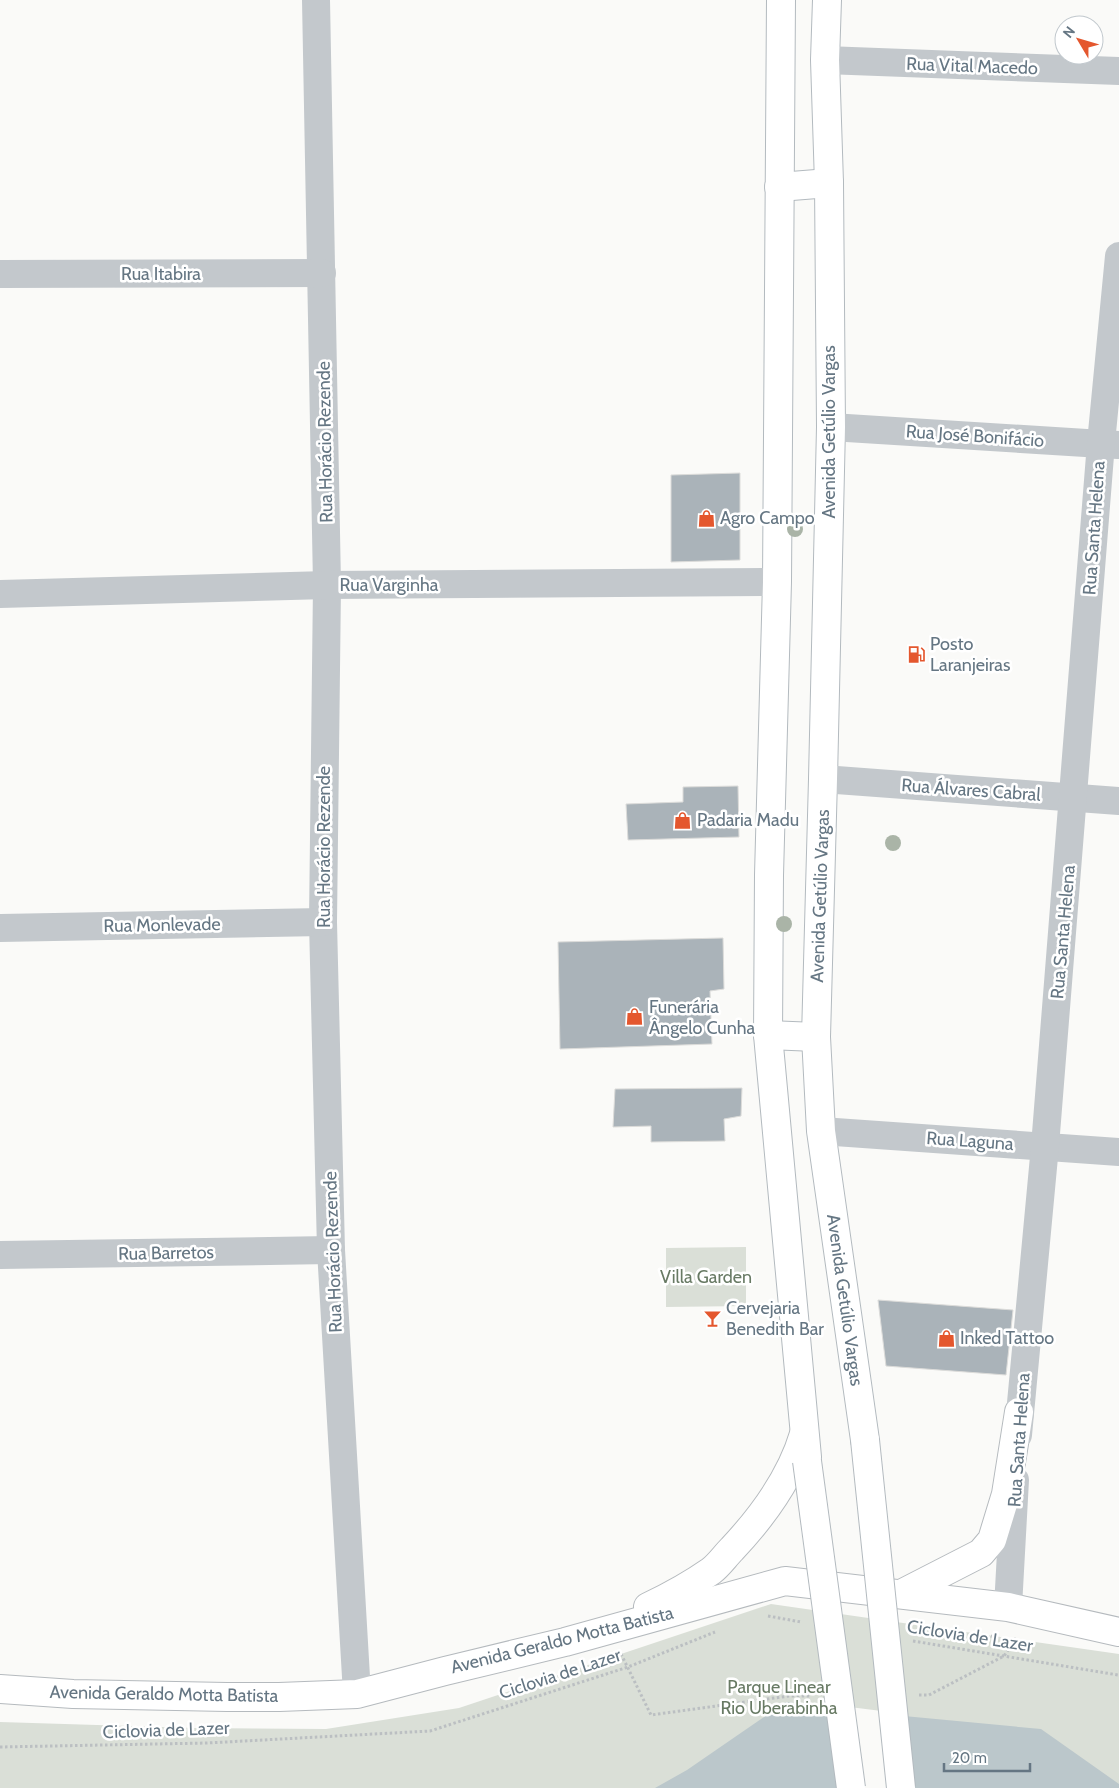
<svg xmlns="http://www.w3.org/2000/svg" width="1119" height="1788" viewBox="0 0 1119 1788" font-family="Cabin,sans-serif">
<rect width="100%" height="100%" fill="#fafaf8"/>
<g fill="#dadfd7">
<path d="M 746,1247 L 746,1306 L 666,1307 L 666,1248 Z"/>
<path d="M 771,1604 L 1119,1654 L 1119,1788 L 0,1788 L 0,1722 L 194,1728 L 326,1729 L 459,1708 Z"/>
</g>
<path fill="#bbc7cb" d="M 786,1702 L 872,1713 L 1041,1729 L 1119,1784 L 1119,1788 L 655,1788 L 687,1770 Z"/>
<path fill="#fafaf8" d="M 833,1705 L 898,1713 L 906,1788 L 843,1788 Z"/>
<g fill="#aab3b9" stroke="#dcdcda">
<path d="M 740,473 L 740,560 L 671,562 L 671,475 Z"/>
<path d="M 738,786 L 739,837 L 628,840 L 626,804 L 683,802 L 683,787 Z"/>
<path d="M 723,938 L 724,989 L 710,991 L 712,1044 L 560,1049 L 558,942 Z"/>
<path d="M 742,1088 L 741,1116 L 724,1119 L 725,1141 L 651,1142 L 651,1126 L 613,1127 L 615,1089 Z"/>
<path d="M 878,1300 L 1013,1310 L 1006,1375 L 886,1366 Z"/>
</g>
<g fill="none" stroke-linecap="round" stroke-linejoin="round">
<defs>
<g id="secondary">
<path d="M 781,0 L 777,582 L 769,875 L 768,1035 L 807,1457"/>
<path d="M 827,0 L 825,60 L 829,183 L 831,427 L 823,779 L 816,1037 L 821,1131 L 865,1440"/>
<path d="M 779,187 L 829,183"/>
<path d="M 768,1035 L 816,1037"/>
</g>
<g id="primary">
<path d="M 901,1594 L 981,1553 L 992,1540 L 1006,1494 L 1019,1412"/>
<path d="M 648,1607 C 669,1597 691,1585 711,1571 C 719,1565 725,1556 732,1549 C 763,1516 791,1478 804,1434"/>
<path d="M 0,1689 L 73,1694 L 227,1697 L 279,1697 L 357,1694 L 445,1671 L 565,1642 L 785,1581 L 1008,1607 L 1119,1632"/>
</g>
</defs>
<use href="#secondary" stroke="#b3babf" stroke-width="30"/>
<use href="#primary" stroke="#b5babe" stroke-width="30"/>
<g stroke="#bbbfc2" stroke-width="3" stroke-dasharray="2.5 2.5" stroke-linecap="butt">
<path d="M 768,1616 L 801,1622"/>
<path d="M 991,1636 L 1014,1643"/>
<path d="M 913,1641 L 1118,1675"/>
<path d="M 621,1654 L 651,1715 L 789,1696 L 811,1696"/>
<path d="M 919,1695 L 929,1695 L 1004,1656 L 1016,1638"/>
<path d="M 0,1747 L 207,1743 L 430,1731 L 628,1667 L 715,1632"/>
</g>
<g stroke="#c3c8cc" stroke-width="28">
<path d="M 316,0 L 327,585 L 323,922 L 331,1250 L 357,1694"/>
<path d="M 825,60 L 1119,71"/>
<path d="M 0,274 L 322,273"/>
<path d="M 831,427 L 1118,445"/>
<path d="M 0,594 L 327,585 L 777,582"/>
<path d="M 823,779 L 1119,801"/>
<path d="M 0,928 L 323,922"/>
<path d="M 821,1131 L 1119,1152"/>
<path d="M 0,1255 L 331,1250"/>
<path d="M 1018,1435 L 1045,1146 L 1101,443 L 1119,256"/>
<path d="M 1008,1607 L 1015,1480"/>
</g>
<use href="#secondary" stroke="#fff" stroke-width="28"/>
<use href="#primary" stroke="#fff" stroke-width="28"/>
<defs>
<g id="secondary-bridge">
<path d="M 865,1440 L 901,1788"/>
<path d="M 807,1461 L 851,1788"/>
</g>
</defs>
<use href="#secondary-bridge" stroke="#b3babf" stroke-width="30" stroke-linecap="butt"/>
<use href="#secondary-bridge" stroke="#fff" stroke-width="28"/>
</g>
<g fill="#aab4a7">
<circle cx="795" cy="529" r="8"/>
<circle cx="893" cy="843" r="8"/>
<circle cx="784" cy="924" r="8"/>
</g>
<defs>
<symbol id="shop-bare" viewBox="-9 -9 18 18"><path d="M-5-2.5h2.3a2.7 3.5 0 0 1 5.4 0H5L5.5 6h-11ZM-1.5-2.5h3a1.5 2.3 0 0 0-3 0Z" fill="#e4572e" stroke="#fff" stroke-width="2.5" paint-order="stroke"/></symbol>
<symbol id="fuel-bare" viewBox="-9 -9 18 18"><path d="M-5.5-6h7V0h2V4h1.3V-2.5L3-4.5l.8-.8L6-3V5H2.5V1h-1V6h-7ZM-4.2-4.7v3.2H.2V-4.7Z" fill="#e4572e" stroke="#fff" stroke-width="2.5" paint-order="stroke"/></symbol>
<symbol id="bar-bare" viewBox="-9 -9 18 18"><path d="M-6-5H6L.8 .8V4.5H3.5V6h-7V4.5H-.8V.8Z" fill="#e4572e" stroke="#fff" stroke-width="2.5" paint-order="stroke"/></symbol>
</defs>
<g fill-rule="evenodd">
<use href="#shop-bare" x="694" y="506" width="25" height="25"/>
<use href="#fuel-bare" x="904" y="642" width="25" height="25"/>
<use href="#shop-bare" x="670" y="808" width="25" height="25"/>
<use href="#shop-bare" x="622" y="1004" width="25" height="25"/>
<use href="#bar-bare" x="700" y="1306" width="25" height="25"/>
<use href="#shop-bare" x="934" y="1326" width="25" height="25"/>
</g>
<g text-anchor="middle" dominant-baseline="central" stroke-width="5" stroke-linejoin="round" paint-order="stroke">
<g font-size="18" fill="#657683" stroke="#fff">
<text transform="translate(972 66) rotate(2)">Rua Vital Macedo</text>
<text x="161" y="274">Rua Itabira</text>
<text transform="translate(829 432) rotate(-90)">Avenida Getúlio Vargas</text>
<text transform="translate(975 436) rotate(4)">Rua José Bonifácio</text>
<text transform="translate(325 442) rotate(-91)">Rua Horácio Rezende</text>
<text transform="translate(1094 528) rotate(-86)">Rua Santa Helena</text>
<text x="389" y="585">Rua Varginha</text>
<text transform="translate(971 790) rotate(4)">Rua Álvares Cabral</text>
<text transform="translate(324 847) rotate(-90)">Rua Horácio Rezende</text>
<text transform="translate(820 896) rotate(-88)">Avenida Getúlio Vargas</text>
<text transform="translate(162 925) rotate(-1)">Rua Monlevade</text>
<text transform="translate(1063 932) rotate(-85)">Rua Santa Helena</text>
<text transform="translate(970 1141) rotate(4)">Rua Laguna</text>
<text transform="translate(333 1252) rotate(-92)">Rua Horácio Rezende</text>
<text transform="translate(166 1253) rotate(-1)">Rua Barretos</text>
<text transform="translate(845 1300) rotate(82)">Avenida Getúlio Vargas</text>
<text transform="translate(1019 1440) rotate(-86)">Rua Santa Helena</text>
<text transform="translate(970 1636) rotate(9)">Ciclovia de Lazer</text>
<text transform="translate(562 1640) rotate(-14)">Avenida Geraldo Motta Batista</text>
<text transform="translate(560 1674) rotate(-18)">Ciclovia de Lazer</text>
<text transform="translate(164 1694) rotate(1)">Avenida Geraldo Motta Batista</text>
<text transform="translate(166 1730) rotate(-2)">Ciclovia de Lazer</text>
</g>
<g font-size="18" fill="#657683" stroke="#fff" text-anchor="start">
<text x="720" y="518">Agro Campo</text>
<text x="930" y="644">Posto<tspan x="930" dy="21">Laranjeiras</tspan></text>
<text x="697" y="820">Padaria Madu</text>
<text x="649" y="1007">Funerária<tspan x="649" dy="21">Ângelo Cunha</tspan></text>
<text x="726" y="1308">Cervejaria<tspan x="726" dy="21">Benedith Bar</tspan></text>
<text x="960" y="1338">Inked Tattoo</text>
</g>
<g font-size="18" fill="#687a64" stroke="#fff">
<text x="706" y="1277">Villa Garden</text>
<text x="779" y="1687">Parque Linear<tspan x="779" dy="21">Rio Uberabinha</tspan></text>
</g>
</g>
<g transform="translate(1079 40) rotate(308)"><circle r="24" fill="#ffffff" stroke="#c1c8cd"/>
<path d="M0-4L9 19L0 12L-9 19Z" fill="#e4572e"/>
<text y="-8" font-size="14" font-weight="bold" text-anchor="middle" fill="#657683">N</text>
</g>
<path d="M944 1763v8h86v-8" fill="none" stroke="#657683" stroke-width="2.5"/>
<text x="952" y="1763" font-size="15" fill="#657683" stroke="#ffffff" stroke-width="4" paint-order="stroke">20 m</text>
</svg>
